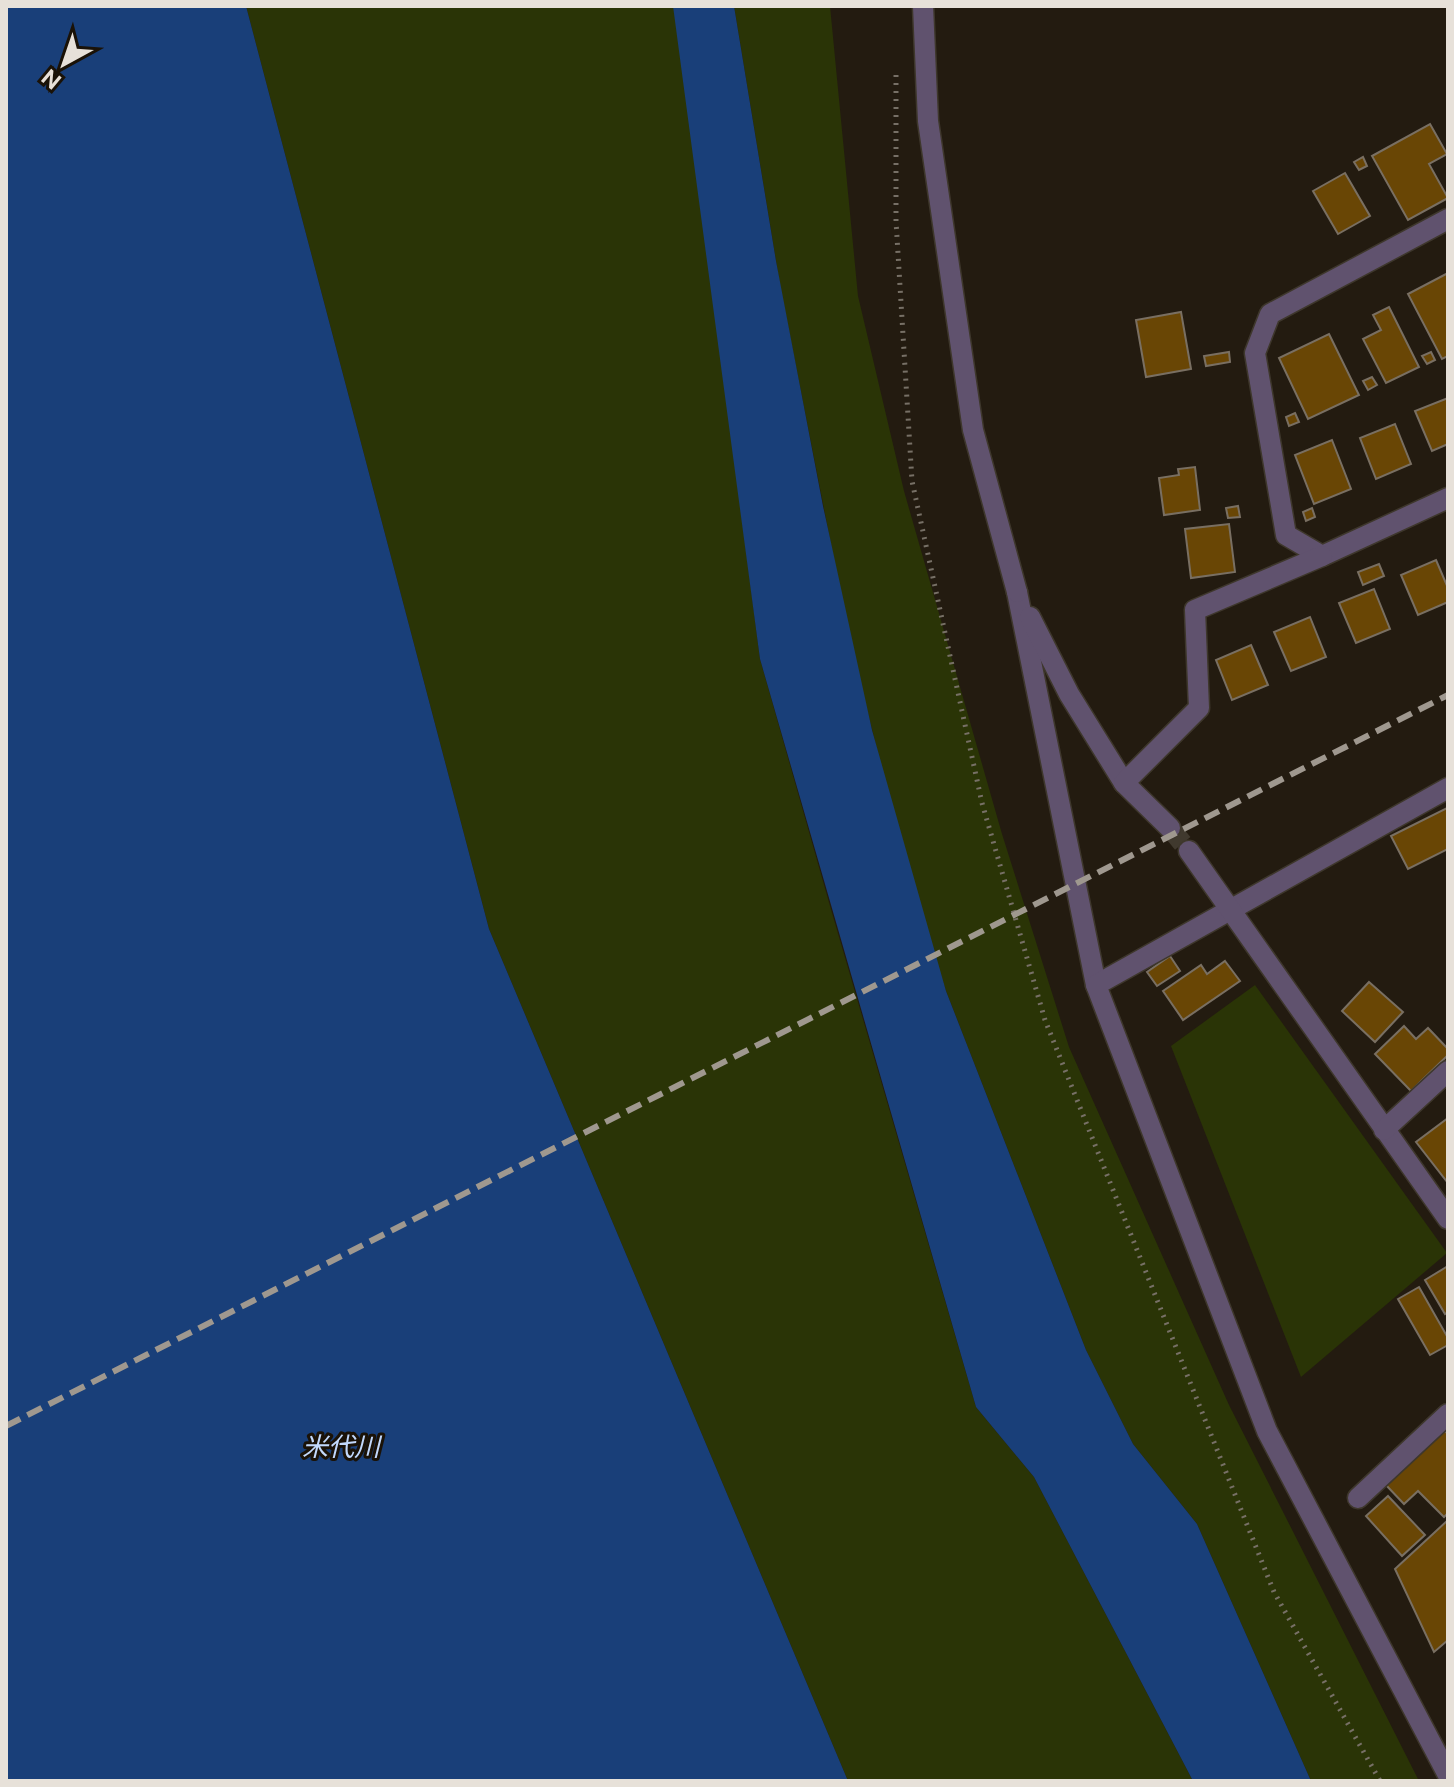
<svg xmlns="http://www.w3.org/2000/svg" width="1454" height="1787" viewBox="0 0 1454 1787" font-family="'Public Sans','Noto Sans JP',sans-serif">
<rect width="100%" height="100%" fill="#231b10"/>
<g fill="#2a3406">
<path d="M 246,6 L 676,6 L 760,659 L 830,906 L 976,1407 L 1034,1477 L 1193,1781 L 848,1781 L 489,929 Z"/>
<path d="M 734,6 L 830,6 L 858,296 L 904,491 L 1002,834 L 1069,1047 L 1229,1405 L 1419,1781 L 1311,1781 L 1197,1524 L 1133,1444 L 1086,1350 L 946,991 L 910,880 L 851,646 L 780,285 Z"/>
<path d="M 1255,985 L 1447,1253 L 1301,1377 L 1171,1046 Z"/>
</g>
<g fill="#193f79">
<path d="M 6,6 L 246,6 L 489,929 L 848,1781 L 6,1781 Z"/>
<path d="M 673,6 L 734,6 L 776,261 L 823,506 L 872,730 L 946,991 L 1086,1350 L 1133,1444 L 1197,1524 L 1311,1781 L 1193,1781 L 1034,1477 L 976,1407 L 760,659 Z"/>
</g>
<g fill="#694605" stroke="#796f62" stroke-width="2">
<path d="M 1430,124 L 1447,154 L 1429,164 L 1448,198 L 1408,220 L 1372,156 Z"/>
<path d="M 1363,157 L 1367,166 L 1359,170 L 1354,162 Z"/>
<path d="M 1345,173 L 1370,216 L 1338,234 L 1313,191 Z"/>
<path d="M 1448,273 L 1448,356 L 1442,359 L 1408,294 Z"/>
<path d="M 1389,307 L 1419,367 L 1386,383 L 1363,339 L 1381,330 L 1373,315 Z"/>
<path d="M 1181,312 L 1191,369 L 1146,377 L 1136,320 Z"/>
<path d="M 1329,334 L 1359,395 L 1308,419 L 1279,358 Z"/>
<path d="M 1229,352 L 1230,362 L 1206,366 L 1204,356 Z"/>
<path d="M 1431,352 L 1435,360 L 1427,364 L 1422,356 Z"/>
<path d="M 1372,377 L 1377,385 L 1368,390 L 1363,381 Z"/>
<path d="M 1448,398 L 1448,444 L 1432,451 L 1415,411 Z"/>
<path d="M 1295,413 L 1299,422 L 1289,426 L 1286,417 Z"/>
<path d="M 1395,424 L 1411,464 L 1376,479 L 1360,438 Z"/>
<path d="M 1332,440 L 1351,489 L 1314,504 L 1295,455 Z"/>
<path d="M 1195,467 L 1200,510 L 1164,515 L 1159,478 L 1179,475 L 1178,469 Z"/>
<path d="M 1238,506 L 1240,517 L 1228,518 L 1226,508 Z"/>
<path d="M 1312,508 L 1315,517 L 1306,521 L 1303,512 Z"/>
<path d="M 1229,524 L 1235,572 L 1191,578 L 1185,529 Z"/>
<path d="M 1436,560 L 1448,588 L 1448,602 L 1418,615 L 1401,575 Z"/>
<path d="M 1379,564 L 1384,576 L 1363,585 L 1358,572 Z"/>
<path d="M 1374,589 L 1390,629 L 1356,643 L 1339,603 Z"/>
<path d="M 1310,617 L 1326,657 L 1291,671 L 1274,632 Z"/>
<path d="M 1251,645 L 1268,685 L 1232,700 L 1216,660 Z"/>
<path d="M 1447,808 L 1448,849 L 1408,869 L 1391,836 Z"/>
<path d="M 1170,956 L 1180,971 L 1157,986 L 1147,972 Z"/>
<path d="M 1225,961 L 1240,981 L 1183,1020 L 1163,991 L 1201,965 L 1207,974 Z"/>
<path d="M 1369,982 L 1403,1012 L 1375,1042 L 1342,1011 Z"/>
<path d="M 1404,1026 L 1416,1039 L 1428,1028 L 1448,1049 L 1448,1055 L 1411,1091 L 1375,1054 Z"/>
<path d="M 1448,1118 L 1448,1183 L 1416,1142 Z"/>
<path d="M 1448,1266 L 1448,1312 L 1445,1314 L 1425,1280 Z"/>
<path d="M 1419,1287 L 1448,1338 L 1448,1345 L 1430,1355 L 1398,1299 Z"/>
<path d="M 1441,1427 L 1448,1434 L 1448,1513 L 1444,1517 L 1418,1491 L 1404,1504 L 1384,1483 Z"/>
<path d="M 1388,1496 L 1425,1535 L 1402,1556 L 1366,1516 Z"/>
<path d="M 1448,1520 L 1448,1640 L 1434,1652 L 1395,1569 Z"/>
</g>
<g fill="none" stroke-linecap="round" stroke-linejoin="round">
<path stroke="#40392e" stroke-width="20" stroke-dasharray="20 10" stroke-linecap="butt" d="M 1170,828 L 1189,851"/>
<defs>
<g id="service">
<path d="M 1017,592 L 1096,985"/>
<path d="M 1030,617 L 1069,694 L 1124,783"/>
</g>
<g id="minor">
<path d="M 923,6 L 928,121 L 973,430 L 1017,592"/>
<path d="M 1448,219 L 1270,314 L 1255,353 L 1286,535 L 1322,556 L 1448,498"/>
<path d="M 1448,788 L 1096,985 L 1267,1431 L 1448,1775"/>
<path d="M 1170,828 L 1124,783 L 1199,708 L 1195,610 L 1322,556"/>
<path d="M 1189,851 L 1448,1219"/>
<path d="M 1384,1130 L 1448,1071"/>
<path d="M 1358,1498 L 1448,1414"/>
</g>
</defs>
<use href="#service" stroke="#3e372c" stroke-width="23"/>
<use href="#minor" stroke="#3e372c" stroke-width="23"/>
<path stroke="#777066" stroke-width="5" stroke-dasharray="2 6" stroke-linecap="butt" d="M 896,75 L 896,221 L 912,481 L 982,803 L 1045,1020 L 1274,1592 L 1380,1781"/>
<use href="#service" stroke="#60526e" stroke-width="20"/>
<use href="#minor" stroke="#60526e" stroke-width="20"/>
<path stroke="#9f988f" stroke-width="6" stroke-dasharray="16 8" stroke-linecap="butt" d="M 6,1426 L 1448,695"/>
</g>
<g text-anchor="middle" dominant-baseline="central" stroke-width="6" stroke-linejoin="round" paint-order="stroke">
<g font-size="26" font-style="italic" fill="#c2d9fd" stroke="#1a1207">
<text x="341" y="1446">米代川</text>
</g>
</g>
<rect width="1454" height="1787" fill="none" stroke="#e7e1d9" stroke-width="16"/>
<g transform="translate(64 64) rotate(220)" stroke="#1a1207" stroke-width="6" paint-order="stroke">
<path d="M0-6L14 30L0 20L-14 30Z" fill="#e7e1d9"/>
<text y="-12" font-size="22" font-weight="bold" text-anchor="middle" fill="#e7e1d9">N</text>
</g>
</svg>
